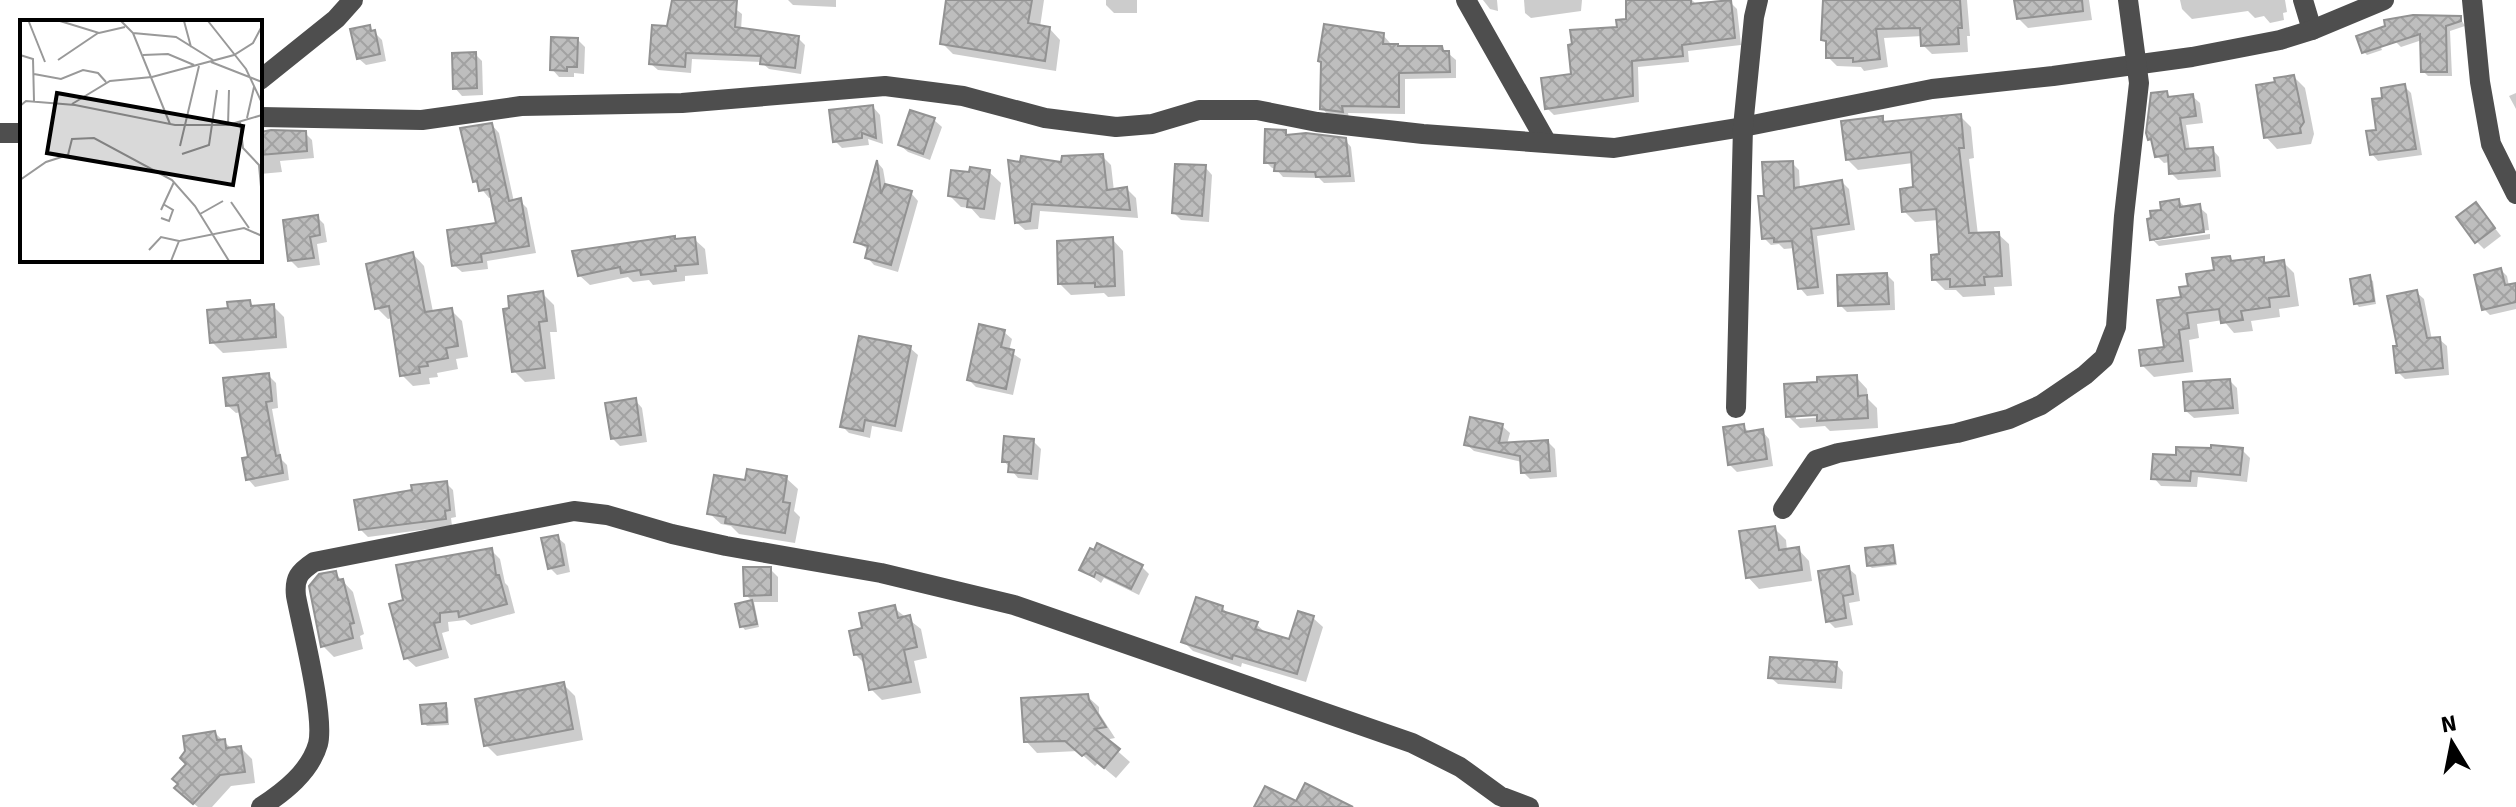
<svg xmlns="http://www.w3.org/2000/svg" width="2516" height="807" viewBox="0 0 2516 807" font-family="Signika,sans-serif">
<defs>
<pattern id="building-cross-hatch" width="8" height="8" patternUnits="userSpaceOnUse" patternTransform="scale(2)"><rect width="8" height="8" fill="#bebebe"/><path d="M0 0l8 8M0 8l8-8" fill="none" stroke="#a2a2a2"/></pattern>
</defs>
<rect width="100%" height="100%" fill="#fff"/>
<g fill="#0003" fill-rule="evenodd">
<path d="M 673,0 L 724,0 L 742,14 L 741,30 L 798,38 L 805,45 L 801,74 L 769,69 L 761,62 L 692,59 L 691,73 L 658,70 L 651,64 L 669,28 Z"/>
<path d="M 788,0 L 836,0 L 836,7 L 793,5 Z"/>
<path d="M 949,0 L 1044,0 L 1040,27 L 1049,28 L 1060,40 L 1056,71 L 953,54 L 942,43 Z"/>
<path d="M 1106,0 L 1137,0 L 1137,13 L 1114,13 L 1106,5 Z"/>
<path d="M 1483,0 L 1497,0 L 1498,11 L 1490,9 Z"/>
<path d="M 1524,0 L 1582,0 L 1581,11 L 1531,18 L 1525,13 Z"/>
<path d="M 1628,0 L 1692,0 L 1696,4 L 1730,2 L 1737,9 L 1741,45 L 1688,51 L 1689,62 L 1638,67 L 1639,102 L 1554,115 L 1547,108 L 1574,76 L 1628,21 Z"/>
<path d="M 1825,0 L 1967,0 L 1970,36 L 1967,36 L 1968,52 L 1932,54 L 1923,45 L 1923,36 L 1884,38 L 1888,67 L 1864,71 L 1861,67 L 1837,66 L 1828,57 L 1828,44 L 1823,40 Z"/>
<path d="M 2016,0 L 2089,0 L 2092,20 L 2028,28 L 2019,19 Z"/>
<path d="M 2180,0 L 2285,0 L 2287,12 L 2283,13 L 2284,20 L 2270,23 L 2264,16 L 2255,18 L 2248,11 L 2192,19 L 2182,9 Z"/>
<path d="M 2460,18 L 2465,26 L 2450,31 L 2452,76 L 2428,76 L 2423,71 L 2422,40 L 2401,47 L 2396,42 Z"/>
<path d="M 369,27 L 382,40 L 386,61 L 366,65 L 358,58 Z"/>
<path d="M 1383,35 L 1390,43 L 1390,46 L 1442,48 L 1456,60 L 1456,78 L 1405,79 L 1405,114 L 1348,113 L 1349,118 L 1329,116 L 1322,108 L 1323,64 Z"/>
<path d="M 2376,36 L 2382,50 L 2367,55 L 2364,52 Z"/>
<path d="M 578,40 L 585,47 L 584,74 L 574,73 L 574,77 L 559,77 L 552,69 Z"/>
<path d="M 475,54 L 482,61 L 483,95 L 462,96 L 455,88 Z"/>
<path d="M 2294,77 L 2305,88 L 2314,134 L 2311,144 L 2277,149 L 2266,137 L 2277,84 Z"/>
<path d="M 2404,86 L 2411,93 L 2422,155 L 2378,161 L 2372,154 L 2385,100 Z"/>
<path d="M 2167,93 L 2172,99 L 2192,96 L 2200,103 L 2203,123 L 2186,125 L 2190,151 L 2212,149 L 2219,157 L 2221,177 L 2178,180 L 2171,173 L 2170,162 L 2164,163 L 2157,156 L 2154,144 L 2150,139 Z"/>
<path d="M 2516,93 L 2516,109 L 2509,96 Z"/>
<path d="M 873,107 L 880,115 L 883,144 L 868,139 L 869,145 L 842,148 L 835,141 Z"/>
<path d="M 1960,116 L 1971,127 L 1974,158 L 1969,159 L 1978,235 L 1998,234 L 2009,244 L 2012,286 L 1994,287 L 1995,295 L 1963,297 L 1956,290 L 1945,290 L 1934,279 L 1941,256 L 1939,220 L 1915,222 L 1904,211 L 1915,189 L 1913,163 L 1858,170 L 1847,159 L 1882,118 L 1887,123 Z"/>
<path d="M 934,120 L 942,127 L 930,160 L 908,152 L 900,145 Z"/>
<path d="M 492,125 L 499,133 L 514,202 L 520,201 L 527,208 L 536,253 L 487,261 L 488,269 L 462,272 L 454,265 L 498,225 L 493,197 L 489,198 L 475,181 Z"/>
<path d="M 1285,132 L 1290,137 L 1345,140 L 1351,147 L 1355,182 L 1324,183 L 1319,178 L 1283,177 L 1276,169 L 1272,168 L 1266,162 Z"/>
<path d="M 305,133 L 312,140 L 314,158 L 280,161 L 282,172 L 260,174 L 260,135 Z"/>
<path d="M 1102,156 L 1111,165 L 1114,191 L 1127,189 L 1136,198 L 1138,218 L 1040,211 L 1038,229 L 1025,230 L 1016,222 L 1063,165 Z"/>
<path d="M 878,163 L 883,169 L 886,186 L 911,193 L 918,201 L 898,272 L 874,265 L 867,257 L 869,250 L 856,241 Z"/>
<path d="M 1792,163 L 1799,170 L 1800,189 L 1842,182 L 1849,189 L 1855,230 L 1817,236 L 1824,294 L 1807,296 L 1800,288 L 1795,248 L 1784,249 L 1779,244 L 1771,245 L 1764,238 L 1766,198 Z"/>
<path d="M 1205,167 L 1212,175 L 1209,222 L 1181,220 L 1174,213 Z"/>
<path d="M 989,172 L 1001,183 L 995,220 L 980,218 L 971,208 L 961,207 L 950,196 Z"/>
<path d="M 2179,201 L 2186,208 L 2199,207 L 2207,214 L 2209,230 L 2155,237 L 2155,241 L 2210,234 L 2210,239 L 2159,246 L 2152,239 L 2163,212 Z"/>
<path d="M 2476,204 L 2501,236 L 2484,249 L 2477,242 Z"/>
<path d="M 317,217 L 324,224 L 327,242 L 317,244 L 320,265 L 298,268 L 290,260 Z"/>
<path d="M 694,239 L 705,249 L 708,274 L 685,276 L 685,281 L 653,285 L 649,280 L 633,282 L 628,277 L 590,285 L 579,275 Z"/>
<path d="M 1112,239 L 1123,251 L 1125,296 L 1108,297 L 1104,293 L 1071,295 L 1060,284 Z"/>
<path d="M 413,254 L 424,266 L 433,312 L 451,310 L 462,321 L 468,357 L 456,359 L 458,369 L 437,373 L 438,377 L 429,378 L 430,384 L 413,386 L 402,375 L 393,318 L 388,319 L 377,308 Z"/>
<path d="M 2230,258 L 2235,263 L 2263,259 L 2268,264 L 2283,262 L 2294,273 L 2299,306 L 2279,309 L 2280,317 L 2251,321 L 2253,331 L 2234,333 L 2223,320 L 2197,324 L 2199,338 L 2189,340 L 2193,372 L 2154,377 L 2143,366 L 2167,349 L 2183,298 L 2190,287 L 2216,272 Z"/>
<path d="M 2501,270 L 2507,276 L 2509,286 L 2516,285 L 2516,309 L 2490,315 L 2484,309 Z"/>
<path d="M 1887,275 L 1894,282 L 1895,310 L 1847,312 L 1840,305 Z"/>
<path d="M 2369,278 L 2373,281 L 2376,304 L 2359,307 L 2356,303 Z"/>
<path d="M 2416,292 L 2424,299 L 2432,340 L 2439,339 L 2447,346 L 2449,375 L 2405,379 L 2398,372 L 2400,347 Z"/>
<path d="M 542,293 L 554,305 L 557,332 L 550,332 L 555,379 L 525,382 L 514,371 L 511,310 Z"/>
<path d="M 250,302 L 255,308 L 273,306 L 284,317 L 287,348 L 223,353 L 212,342 L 230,310 Z"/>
<path d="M 1004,332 L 1012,339 L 1009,351 L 1021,359 L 1013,395 L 976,387 L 969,380 Z"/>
<path d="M 910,348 L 918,355 L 902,432 L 872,426 L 870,438 L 849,433 L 842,426 Z"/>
<path d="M 268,375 L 276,383 L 278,408 L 272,409 L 281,459 L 287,465 L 289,480 L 255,487 L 248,479 L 250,459 L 241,412 L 236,413 L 228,406 Z"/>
<path d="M 1856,377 L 1867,389 L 1868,399 L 1877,408 L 1878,428 L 1830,431 L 1825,426 L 1800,428 L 1788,416 ZM 1826,413 L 1827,417 L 1796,419 L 1796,415 Z"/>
<path d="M 2230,381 L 2237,388 L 2239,414 L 2194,418 L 2186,411 Z"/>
<path d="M 635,400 L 642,408 L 647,442 L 620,446 L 612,438 Z"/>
<path d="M 1502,426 L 1510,433 L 1507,444 L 1548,442 L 1555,449 L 1557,477 L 1530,479 L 1523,472 L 1522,462 L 1474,451 L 1466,444 Z"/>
<path d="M 1743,426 L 1750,433 L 1762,431 L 1769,439 L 1773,466 L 1737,472 L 1730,465 Z"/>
<path d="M 1033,441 L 1041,449 L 1038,480 L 1018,478 L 1004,461 Z"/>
<path d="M 2242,450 L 2250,458 L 2247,482 L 2198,477 L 2197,487 L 2161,486 L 2154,478 L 2178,457 Z"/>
<path d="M 786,478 L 798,489 L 794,511 L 800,517 L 795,543 L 739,534 L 731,526 L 721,524 L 709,513 L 747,482 Z"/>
<path d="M 446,483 L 453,490 L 456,517 L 451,518 L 452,526 L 368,537 L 361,530 L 414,492 Z"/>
<path d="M 1774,528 L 1786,540 L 1787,551 L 1798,549 L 1809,561 L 1812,581 L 1759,589 L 1748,577 Z"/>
<path d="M 557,537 L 565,544 L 570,572 L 557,575 L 550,568 Z"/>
<path d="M 1892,548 L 1895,551 L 1897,565 L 1872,568 L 1868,565 Z"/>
<path d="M 491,550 L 500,559 L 505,583 L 508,586 L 515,613 L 471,625 L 465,620 L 448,622 L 449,631 L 442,633 L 449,658 L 416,667 L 406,658 L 405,602 Z"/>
<path d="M 1142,567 L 1149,574 L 1139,595 L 1104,578 L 1101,583 L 1081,569 Z"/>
<path d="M 1848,568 L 1856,575 L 1860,601 L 1849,603 L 1853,625 L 1835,628 L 1828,621 Z"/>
<path d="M 770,569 L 778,577 L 778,602 L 754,602 L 759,627 L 745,630 L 742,626 L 737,605 L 753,602 L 746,595 Z"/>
<path d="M 335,573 L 353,592 L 364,634 L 360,636 L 363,649 L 334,657 L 323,646 Z"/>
<path d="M 894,608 L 921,629 L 927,658 L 914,661 L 921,693 L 882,700 L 871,689 L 866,665 L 855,654 L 864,630 Z"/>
<path d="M 1222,608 L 1231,616 L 1256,624 L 1267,634 L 1290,642 L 1313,618 L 1323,627 L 1306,682 L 1242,663 L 1241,667 L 1193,651 L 1183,641 Z"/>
<path d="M 1836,664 L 1843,672 L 1842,689 L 1778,684 L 1770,677 Z"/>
<path d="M 563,684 L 575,696 L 583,740 L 497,756 L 486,745 Z"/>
<path d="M 1087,696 L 1099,707 L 1099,713 L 1115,738 L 1105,740 L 1130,762 L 1116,778 L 1098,763 L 1095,766 L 1078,751 L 1037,753 L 1026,741 Z"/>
<path d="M 445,705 L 448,708 L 449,725 L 427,726 L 424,723 Z"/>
<path d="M 215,733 L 232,749 L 241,748 L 252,759 L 255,783 L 231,786 L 212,807 L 198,807 L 188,799 Z"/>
</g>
<g fill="url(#building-cross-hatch)" stroke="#929292" stroke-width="2">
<path d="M 672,0 L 737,0 L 735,27 L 799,36 L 795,68 L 760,64 L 761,56 L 686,53 L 685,67 L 649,64 L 652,25 L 667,26 Z"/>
<path d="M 946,0 L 1032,0 L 1028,23 L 1050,27 L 1045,61 L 940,44 Z"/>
<path d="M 1626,0 L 1691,0 L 1691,4 L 1731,0 L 1735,38 L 1682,45 L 1683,56 L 1632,61 L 1633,96 L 1545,109 L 1541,78 L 1571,74 L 1568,45 L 1572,44 L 1570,30 L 1617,27 L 1616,20 L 1626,19 Z"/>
<path d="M 1823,0 L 1960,0 L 1962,28 L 1958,28 L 1959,44 L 1921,46 L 1920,28 L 1876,29 L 1880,59 L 1853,62 L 1853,58 L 1826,58 L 1826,41 L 1821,40 Z"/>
<path d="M 2014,0 L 2082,0 L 2083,11 L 2017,19 Z"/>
<path d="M 2413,15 L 2461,16 L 2461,21 L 2446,26 L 2447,72 L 2421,72 L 2420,34 L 2362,53 L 2356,36 L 2385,26 L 2384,20 Z"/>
<path d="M 1324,24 L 1384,33 L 1383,44 L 1398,44 L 1398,46 L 1442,46 L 1443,51 L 1449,51 L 1450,72 L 1399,73 L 1399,107 L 1342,106 L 1343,112 L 1320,109 L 1321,62 L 1318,61 Z"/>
<path d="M 370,25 L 371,31 L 375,30 L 380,54 L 357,59 L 350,29 Z"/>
<path d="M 551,37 L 578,38 L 577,67 L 567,67 L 567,71 L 550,70 Z"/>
<path d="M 476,52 L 477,88 L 453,89 L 452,53 Z"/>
<path d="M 2294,75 L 2304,122 L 2300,128 L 2301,133 L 2264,138 L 2256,85 L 2275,82 L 2274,78 Z"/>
<path d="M 2405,84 L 2416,149 L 2370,155 L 2366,131 L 2376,130 L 2372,99 L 2382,98 L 2381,88 Z"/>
<path d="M 2167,91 L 2168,97 L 2193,94 L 2196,116 L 2180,118 L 2185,149 L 2213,147 L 2215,170 L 2169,174 L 2168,155 L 2155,157 L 2151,139 L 2148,140 L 2146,133 L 2151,93 Z"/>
<path d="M 873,105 L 876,138 L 862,133 L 862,138 L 833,142 L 829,110 Z"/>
<path d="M 910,110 L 935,118 L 923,154 L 898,145 Z"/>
<path d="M 1961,114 L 1964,148 L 1959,148 L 1969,233 L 1999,232 L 2002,276 L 1984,277 L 1985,285 L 1950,287 L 1950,279 L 1932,280 L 1931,255 L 1939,254 L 1936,209 L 1902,212 L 1900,189 L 1913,187 L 1911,152 L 1846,160 L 1841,121 L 1883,116 L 1883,122 Z"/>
<path d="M 492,123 L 509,201 L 521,198 L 529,246 L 481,254 L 482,262 L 452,266 L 447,230 L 496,223 L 489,189 L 479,191 L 477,181 L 473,182 L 460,128 Z"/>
<path d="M 1265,129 L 1286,130 L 1286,135 L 1306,133 L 1346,138 L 1350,176 L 1316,177 L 1315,172 L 1274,171 L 1275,163 L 1264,163 Z"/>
<path d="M 271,130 L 306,131 L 307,151 L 260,155 L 260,132 Z"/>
<path d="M 1103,154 L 1107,190 L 1127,187 L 1130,210 L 1032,204 L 1030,221 L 1015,223 L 1008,160 L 1020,162 L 1021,156 L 1061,162 L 1062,156 Z"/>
<path d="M 877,160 L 881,194 L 885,184 L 912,191 L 891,265 L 865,258 L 868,246 L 854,242 Z"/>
<path d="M 1793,161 L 1794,188 L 1842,180 L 1849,224 L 1811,229 L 1818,287 L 1798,289 L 1792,241 L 1774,242 L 1774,238 L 1762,239 L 1758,196 L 1764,196 L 1762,162 Z"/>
<path d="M 1175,164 L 1206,165 L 1202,216 L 1172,213 Z"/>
<path d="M 970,167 L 990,170 L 984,209 L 967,207 L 968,199 L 948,196 L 951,170 L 969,172 Z"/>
<path d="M 2179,199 L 2180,207 L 2200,204 L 2204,232 L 2150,240 L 2147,219 L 2151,218 L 2150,211 L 2161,210 L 2160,202 Z"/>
<path d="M 2476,202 L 2495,228 L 2475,243 L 2456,217 Z"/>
<path d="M 318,215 L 320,235 L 310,237 L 314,258 L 288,261 L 283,220 Z"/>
<path d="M 675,236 L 675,239 L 695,237 L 698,264 L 675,266 L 676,271 L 641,275 L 640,270 L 621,273 L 620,267 L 578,276 L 572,251 Z"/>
<path d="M 1113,237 L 1115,286 L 1095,287 L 1095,283 L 1058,284 L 1057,241 Z"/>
<path d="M 413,252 L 425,312 L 452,308 L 458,346 L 446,348 L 448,358 L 427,362 L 428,366 L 419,367 L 420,373 L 400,376 L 389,306 L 375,309 L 366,264 Z"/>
<path d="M 2230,256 L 2231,261 L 2264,257 L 2264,263 L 2284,260 L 2289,296 L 2269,298 L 2270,307 L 2241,311 L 2243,320 L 2221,323 L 2219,309 L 2187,313 L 2189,328 L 2179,330 L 2183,361 L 2141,366 L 2139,350 L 2164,347 L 2157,300 L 2181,297 L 2179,287 L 2188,286 L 2186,274 L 2214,270 L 2212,258 Z"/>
<path d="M 2501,268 L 2505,285 L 2516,283 L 2516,302 L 2482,310 L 2474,275 Z"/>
<path d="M 1887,273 L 1889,304 L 1838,306 L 1837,275 Z"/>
<path d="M 2370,275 L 2374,301 L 2354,304 L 2350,279 Z"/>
<path d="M 2417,290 L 2427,338 L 2440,337 L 2443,368 L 2396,373 L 2393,346 L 2397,346 L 2387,296 Z"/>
<path d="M 543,291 L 547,321 L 539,322 L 545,368 L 512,372 L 503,309 L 509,308 L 508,296 Z"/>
<path d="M 250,300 L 251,306 L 274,304 L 276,337 L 210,343 L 207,310 L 228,308 L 227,302 Z"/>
<path d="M 979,324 L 1005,330 L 1001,347 L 1014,350 L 1006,389 L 967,380 Z"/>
<path d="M 859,336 L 911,346 L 895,426 L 865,420 L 863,431 L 840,427 Z"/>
<path d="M 269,373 L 272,401 L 266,402 L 276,456 L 280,455 L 283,473 L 246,480 L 242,458 L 248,457 L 238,405 L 226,406 L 223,378 Z"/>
<path d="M 1857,375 L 1858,396 L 1867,395 L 1868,418 L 1817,421 L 1817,415 L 1786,417 L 1784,384 L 1817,382 L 1817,377 Z"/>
<path d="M 2230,379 L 2233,408 L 2185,411 L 2183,382 Z"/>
<path d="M 636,398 L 641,435 L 611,439 L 605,403 Z"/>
<path d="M 1470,417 L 1503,424 L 1499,443 L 1548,440 L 1550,471 L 1521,473 L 1520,456 L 1464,445 Z"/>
<path d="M 1744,424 L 1745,432 L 1763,429 L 1767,459 L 1728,465 L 1723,427 Z"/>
<path d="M 1004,436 L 1034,439 L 1031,474 L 1008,472 L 1009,462 L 1002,462 Z"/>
<path d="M 2211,445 L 2243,448 L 2240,475 L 2191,471 L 2190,481 L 2151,479 L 2153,454 L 2176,455 L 2176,447 L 2211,448 Z"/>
<path d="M 747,469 L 787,476 L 783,502 L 790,503 L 785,533 L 725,523 L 726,517 L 707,514 L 714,475 L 745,480 Z"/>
<path d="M 447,481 L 450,510 L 445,511 L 446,519 L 359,530 L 354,500 L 412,490 L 411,485 Z"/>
<path d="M 1775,526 L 1779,550 L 1799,547 L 1802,570 L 1746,578 L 1739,531 Z"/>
<path d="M 558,535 L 564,565 L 548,569 L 541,538 Z"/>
<path d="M 1097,543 L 1143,565 L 1131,589 L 1096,572 L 1094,577 L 1079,570 L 1090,548 L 1094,550 Z"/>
<path d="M 1893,545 L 1895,563 L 1867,566 L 1865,548 Z"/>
<path d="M 492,548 L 496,575 L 499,575 L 507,604 L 459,617 L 458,611 L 440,613 L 440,622 L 434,623 L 441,649 L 404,659 L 389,604 L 403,600 L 396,565 Z"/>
<path d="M 1849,566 L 1853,594 L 1843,596 L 1846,618 L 1826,622 L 1818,571 Z"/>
<path d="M 743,567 L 771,567 L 771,595 L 744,596 Z"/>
<path d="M 336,571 L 338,580 L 343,579 L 354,623 L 350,624 L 353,638 L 321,647 L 309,586 L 319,574 Z"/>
<path d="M 1196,597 L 1223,606 L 1222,611 L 1258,622 L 1255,629 L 1289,639 L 1298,611 L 1314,616 L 1297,674 L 1233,655 L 1232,659 L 1181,642 Z"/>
<path d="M 752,600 L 757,624 L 740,627 L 735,604 Z"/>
<path d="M 895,605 L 898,618 L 910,615 L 917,647 L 904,650 L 911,682 L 869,690 L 862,654 L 854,655 L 849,631 L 862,628 L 859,613 Z"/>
<path d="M 1770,657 L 1837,662 L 1835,682 L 1768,678 Z"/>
<path d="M 564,682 L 573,729 L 484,746 L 475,699 Z"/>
<path d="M 1088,694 L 1089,700 L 1106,727 L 1095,729 L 1120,749 L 1104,768 L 1086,753 L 1082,756 L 1065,741 L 1024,742 L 1021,698 Z"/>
<path d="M 446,703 L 447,722 L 422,724 L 420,705 Z"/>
<path d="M 215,731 L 217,740 L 225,739 L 226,748 L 241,746 L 245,772 L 220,775 L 193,804 L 174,788 L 178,784 L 172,779 L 186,764 L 180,758 L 185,751 L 183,736 Z"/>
<path d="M 1305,783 L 1353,807 L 1254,807 L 1265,786 L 1296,801 Z"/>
</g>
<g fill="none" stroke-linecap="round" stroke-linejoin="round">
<g stroke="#4e4e4e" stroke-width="20">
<path d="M 1466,0 L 1547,143"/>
<path d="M 2303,0 L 2312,30"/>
<path d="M 2472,0 L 2480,82 L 2491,144 L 2516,194"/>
<path d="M 260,80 L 336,19 L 353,0"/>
<path d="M 260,117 L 422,120 L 521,106 L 682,103 L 885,86 L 963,96 L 1045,118 L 1116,127 L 1152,124 L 1199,110 L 1257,110 L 1317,122 L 1423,134 L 1614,148 L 1743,127 L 1932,89 L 2053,76 L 2192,57 L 2280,40 L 2312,30 L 2384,0"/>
<path d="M 0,133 L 22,133"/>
<path d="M 1736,408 L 1743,127 L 1754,17 L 1758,0"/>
<path d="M 1783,509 L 1816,460 L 1838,453 L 1957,433 L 2009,419 L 2041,405 L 2085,375 L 2104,358 L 2116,327 L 2124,216 L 2139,83 L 2128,0"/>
<path d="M 261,807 C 284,792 310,772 318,744 C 325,717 302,628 296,596 C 294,578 299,572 314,562 L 574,511 L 607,515 L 672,534 L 726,546 L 881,573 L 1014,605 L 1412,743 L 1460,767 L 1500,796 L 1529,807"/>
</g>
</g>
<g transform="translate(20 20)">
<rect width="242" height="242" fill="#fff"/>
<path fill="none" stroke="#999" stroke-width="2" d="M 40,1 L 79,13 L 105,7M 101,1 L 113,13 L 150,104M 164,1 L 171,27M 188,1 L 226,49 L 242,83M 9,2 L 25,42M 113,13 L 156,17 L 193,40M 0,35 L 13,39 L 14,81M 123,35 L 148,34 L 174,45M 38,40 L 78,13M 191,42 L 242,62M 14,54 L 41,59 L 63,50 L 78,53 L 86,62M 52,84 L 90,61 L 132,57 L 214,35 L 233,23 L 242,6M 0,86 L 6,81 L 55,85 L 155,105 L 208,105 L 242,95M 227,98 L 234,67M 220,102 L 223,128 L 239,145 L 242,178M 208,105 L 209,70M 160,126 L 179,46M 162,134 L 189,125 L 197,70M 0,160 L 26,142 L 48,135 L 52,119 L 74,118 L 152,160 L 175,186 L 209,241M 211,182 L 229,208M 141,190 L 154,162M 180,194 L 203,181M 141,198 L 149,201 L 153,190 L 143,184M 129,230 L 141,217 L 159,221M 151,241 L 159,221 L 224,208 L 242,216"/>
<path fill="#000" fill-opacity="0.15" stroke="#000" stroke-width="4" d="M 37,73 L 223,106 L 213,165 L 27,133 Z"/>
<rect width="242" height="242" fill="none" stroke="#000" stroke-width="4"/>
</g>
<g transform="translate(2452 743) rotate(350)" stroke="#ffffff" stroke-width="6" paint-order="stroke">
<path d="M0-6L14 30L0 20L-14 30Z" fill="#000000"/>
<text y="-12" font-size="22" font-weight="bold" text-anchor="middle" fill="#000000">N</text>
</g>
</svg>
